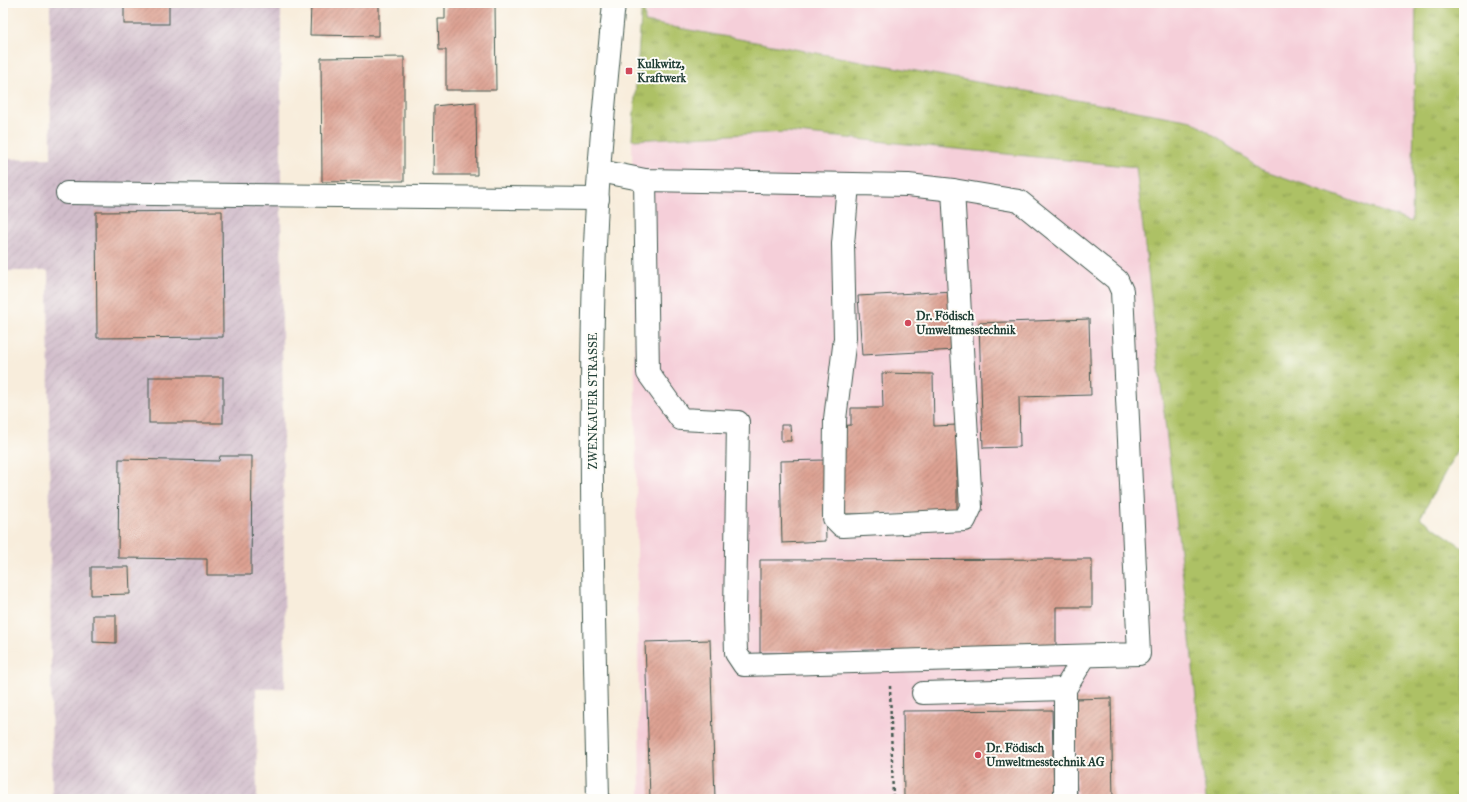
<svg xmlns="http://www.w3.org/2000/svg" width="1467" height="802" viewBox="0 0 1467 802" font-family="'IM FELL Great Primer',serif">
<defs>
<pattern id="industrial-furrows" width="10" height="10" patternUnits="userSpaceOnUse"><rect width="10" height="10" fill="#d1bdcb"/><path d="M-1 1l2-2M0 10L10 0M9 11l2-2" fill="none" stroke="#b3a3af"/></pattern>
<pattern id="grass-tufts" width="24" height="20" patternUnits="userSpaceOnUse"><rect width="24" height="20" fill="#adc165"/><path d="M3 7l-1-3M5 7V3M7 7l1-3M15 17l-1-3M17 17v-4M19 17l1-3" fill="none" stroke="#8c9e54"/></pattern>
<pattern id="building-hatch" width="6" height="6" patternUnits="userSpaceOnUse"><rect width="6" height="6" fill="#dda192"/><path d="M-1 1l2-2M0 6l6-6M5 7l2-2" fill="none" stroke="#b38478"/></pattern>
</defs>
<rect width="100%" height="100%" fill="#fdfcf7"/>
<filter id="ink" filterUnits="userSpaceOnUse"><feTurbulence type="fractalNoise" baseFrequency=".025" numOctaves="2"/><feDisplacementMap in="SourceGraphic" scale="8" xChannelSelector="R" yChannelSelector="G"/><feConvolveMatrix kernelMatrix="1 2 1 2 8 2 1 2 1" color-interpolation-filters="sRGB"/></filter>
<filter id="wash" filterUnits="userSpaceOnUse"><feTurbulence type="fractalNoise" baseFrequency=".012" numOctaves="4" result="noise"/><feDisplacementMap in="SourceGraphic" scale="16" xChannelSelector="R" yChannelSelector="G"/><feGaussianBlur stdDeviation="0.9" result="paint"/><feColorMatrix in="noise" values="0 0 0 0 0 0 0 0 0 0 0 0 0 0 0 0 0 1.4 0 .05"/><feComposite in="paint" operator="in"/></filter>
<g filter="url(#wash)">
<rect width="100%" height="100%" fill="#f8eddc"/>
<g fill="#f5cfd9">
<path d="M 648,3 L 1416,3 L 1413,222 L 1263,170 L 1192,121 L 645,22 Z"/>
<path d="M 787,132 L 1136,167 L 1191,648 L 1206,799 L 640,799 L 632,140 Z"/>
</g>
<path fill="url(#industrial-furrows)" d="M 50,3 L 281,3 L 281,204 L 285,688 L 256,689 L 257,799 L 52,799 L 48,271 L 3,271 L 3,159 L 51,158 Z"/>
<path fill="url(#grass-tufts)" stroke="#667f4c" d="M 642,3 L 644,3 L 645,22 L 1192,121 L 1263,170 L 1412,222 L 1416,3 L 1464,3 L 1464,438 L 1420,518 L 1464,548 L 1464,799 L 1206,799 L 1191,648 L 1136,167 L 787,132 L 632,140 Z"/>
<g id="blocks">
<g fill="url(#building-hatch)">
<rect x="124" y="3" width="45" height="21"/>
<path d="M 311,3 L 379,3 L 379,36 L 310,35 Z"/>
<path d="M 445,3 L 495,3 L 496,90 L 446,90 L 446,50 L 439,50 L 438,19 L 445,19 Z"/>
<path d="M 404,57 L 404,181 L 322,182 L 321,58 Z"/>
<path d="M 476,102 L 477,175 L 433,175 L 434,106 Z"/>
<path d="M 222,211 L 223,337 L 97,338 L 96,212 Z"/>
<path d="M 954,291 L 957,350 L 862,355 L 858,296 Z"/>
<path d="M 1089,319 L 1091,395 L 1019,397 L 1020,447 L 983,448 L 979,323 Z"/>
<path d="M 882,373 L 933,374 L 934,426 L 957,425 L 957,514 L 841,514 L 840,426 L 851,425 L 851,408 L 883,408 Z"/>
<rect x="149" y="377" width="74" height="46"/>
<path d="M 781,425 L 790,425 L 791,441 L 781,441 Z"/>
<path d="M 220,456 L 252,456 L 251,575 L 207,575 L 207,559 L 118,558 L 119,459 L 219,461 Z"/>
<path d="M 824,460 L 826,541 L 782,543 L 780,461 Z"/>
<path d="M 1092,559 L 1092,607 L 1056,607 L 1056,652 L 760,653 L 760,560 Z"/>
<path d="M 91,567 L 129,567 L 130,594 L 91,595 Z"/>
<path d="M 93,615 L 116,615 L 116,643 L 93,642 Z"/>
<path d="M 710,640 L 715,799 L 650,799 L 645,642 Z"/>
<path d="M 1111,698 L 1113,799 L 1077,799 L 1074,699 Z"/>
<path d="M 1052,710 L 1054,799 L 904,799 L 903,711 Z"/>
</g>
</g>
</g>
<g filter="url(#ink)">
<use href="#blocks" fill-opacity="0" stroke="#40574d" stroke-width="1"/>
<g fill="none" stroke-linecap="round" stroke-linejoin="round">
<defs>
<g id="minor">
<path d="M 600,171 L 645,180 L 908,185 L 953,190 L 971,507 L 965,520 L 842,526 L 834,518 L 835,419 L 845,338 L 843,244 L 848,184"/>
<path d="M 645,180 L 648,373 L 681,419 L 738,422 L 735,615 L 736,653 L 744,665 L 1139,654 L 1122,291 L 1117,280 L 1019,201 L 953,190"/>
<path d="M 67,193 L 598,199"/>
<path d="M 923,693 L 1065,689"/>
<path d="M 1065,799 L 1065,689 L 1085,656"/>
</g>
<path id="major" d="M 598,799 C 594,615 588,430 595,246 C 598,165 606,84 614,3"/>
</defs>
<use href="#minor" stroke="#40574d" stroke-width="24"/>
<use href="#major" stroke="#40574d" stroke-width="24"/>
<path stroke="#40574d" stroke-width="2.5" stroke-dasharray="3 3" stroke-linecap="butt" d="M 890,686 L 893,799"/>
<use href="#minor" stroke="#fff" stroke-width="22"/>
<use href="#major" stroke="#fff" stroke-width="22"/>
</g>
</g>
<g fill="#d1495b" stroke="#fdfcf7" stroke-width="1.5">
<rect x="625" y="67" width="8" height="8" rx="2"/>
<circle cx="908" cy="323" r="4"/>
<circle cx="978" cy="755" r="4"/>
</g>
<g text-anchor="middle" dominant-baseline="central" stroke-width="4" stroke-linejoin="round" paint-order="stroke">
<g font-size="12" font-weight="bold" fill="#1f3d34" stroke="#fdfcf7" text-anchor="start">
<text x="637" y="64">Kulkwitz,<tspan x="637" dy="14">Kraftwerk</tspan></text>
<text x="916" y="316">Dr. Födisch<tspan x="916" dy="14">Umweltmesstechnik</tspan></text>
<text x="986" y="748">Dr. Födisch<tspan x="986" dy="14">Umweltmesstechnik AG</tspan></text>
</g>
<g font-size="12" fill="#1f3d34" stroke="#fdfcf7">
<text transform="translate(593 401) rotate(-90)">ZWENKAUER STRASSE</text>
</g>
</g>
<rect width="1467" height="802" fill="none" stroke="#fdfcf7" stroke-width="16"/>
</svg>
